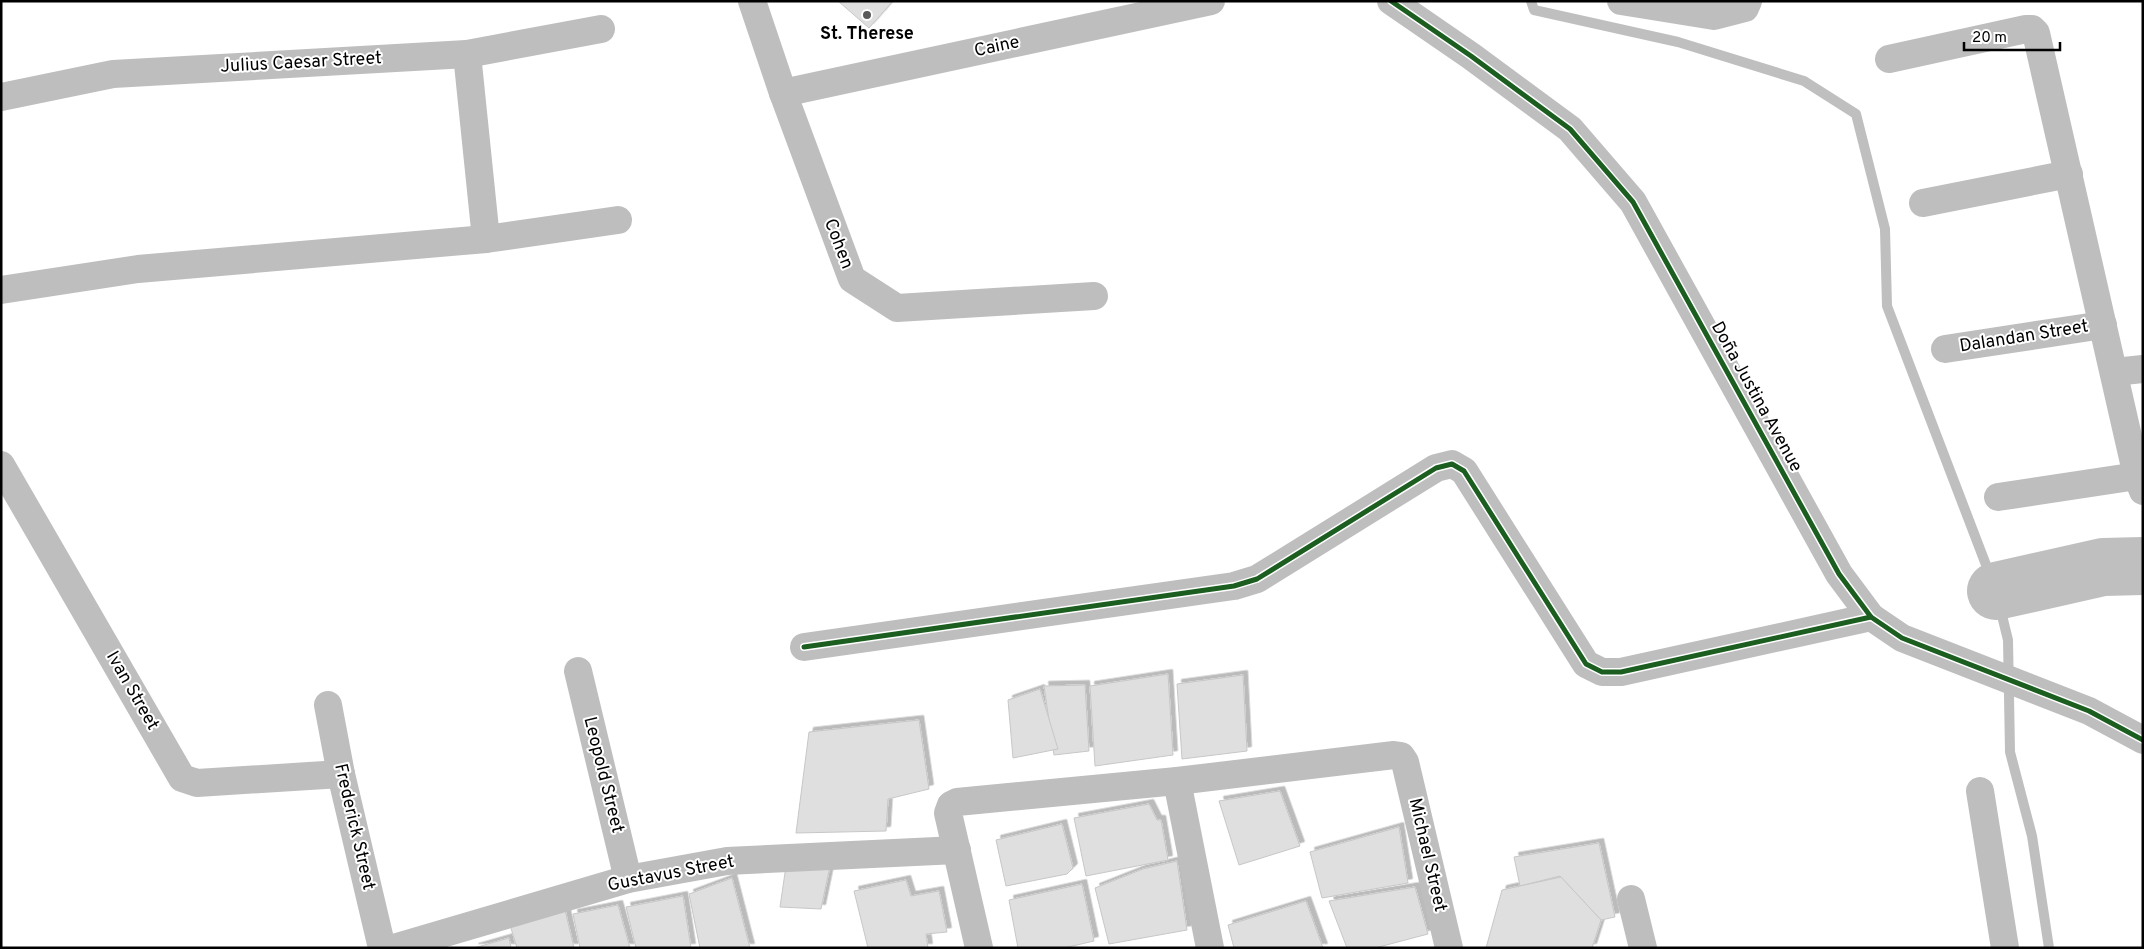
<svg xmlns="http://www.w3.org/2000/svg" width="2144" height="949" viewBox="0 0 2144 949" font-family="Overpass,sans-serif">
<defs>
<filter id="shadow"><feDropShadow dx="4.5" dy="-4.5" stdDeviation="0" flood-color="#0004"/></filter>
</defs>
<rect width="100%" height="100%" fill="#fff"/>
<g fill="none" stroke-linecap="round" stroke-linejoin="round">
<path stroke="#bfbfbf" stroke-width="10" d="M 1531,1 L 1534,10 L 1678,42 L 1804,81 L 1856,114 L 1885,229 L 1887,306 L 1996,591 L 2008,640 L 2010,752 L 2032,836 L 2049,948"/>
<path stroke="#bfbfbf" stroke-width="58" d="M 1996,591 L 2103,567 L 2143,566"/>
</g>
<g fill="#dfdfdf" stroke="#c7c7c7" filter="url(#shadow)">
<path d="M 838,1 L 893,1 L 869,28 Z"/>
<path d="M 1168,674 L 1173,755 L 1095,766 L 1090,686 Z"/>
<path d="M 1243,675 L 1247,751 L 1182,759 L 1177,684 Z"/>
<path d="M 1085,685 L 1089,751 L 1054,755 L 1044,686 Z"/>
<path d="M 1040,689 L 1058,749 L 1013,758 L 1008,700 Z"/>
<path d="M 919,720 L 929,789 L 888,799 L 886,831 L 796,833 L 809,732 Z"/>
<path d="M 1280,791 L 1300,846 L 1239,865 L 1219,801 Z"/>
<path d="M 1149,804 L 1157,820 L 1161,820 L 1168,860 L 1086,876 L 1074,818 Z"/>
<path d="M 1062,824 L 1073,868 L 1067,874 L 1006,886 L 996,840 Z"/>
<path d="M 1399,827 L 1408,883 L 1322,898 L 1310,852 Z"/>
<path d="M 1599,843 L 1615,917 L 1601,920 L 1560,876 L 1520,886 L 1514,857 Z"/>
<path d="M 1177,861 L 1187,930 L 1109,944 L 1095,888 L 1143,869 Z"/>
<path d="M 786,866 L 830,866 L 821,909 L 780,907 Z"/>
<path d="M 1561,877 L 1601,920 L 1592,948 L 1486,948 L 1502,890 Z"/>
<path d="M 732,878 L 750,948 L 700,948 L 689,894 Z"/>
<path d="M 906,880 L 911,896 L 939,891 L 947,932 L 926,934 L 928,948 L 868,948 L 854,891 Z"/>
<path d="M 1082,884 L 1094,941 L 1064,948 L 1018,948 L 1009,900 Z"/>
<path d="M 1415,887 L 1428,934 L 1375,948 L 1347,948 L 1329,901 Z"/>
<path d="M 683,896 L 691,948 L 636,948 L 626,907 Z"/>
<path d="M 1306,901 L 1323,948 L 1234,948 L 1228,925 Z"/>
<path d="M 618,905 L 630,948 L 580,948 L 573,914 Z"/>
<path d="M 565,910 L 574,948 L 517,948 L 510,925 Z"/>
<path d="M 509,938 L 511,948 L 474,948 Z"/>
</g>
<g fill="none" stroke-linecap="round" stroke-linejoin="round">
<g stroke="#bebebe" stroke-width="28">
<path d="M 752,1 L 783,93 L 852,279 L 897,308 L 1094,296"/>
<path d="M 1391,1 L 1471,56 L 1570,129 L 1633,202 L 1839,574 L 1871,617 L 1902,638 L 2089,711 L 2143,740"/>
<path d="M 1621,1 L 1714,16 L 1745,8 L 1748,1"/>
<path d="M 467,54 L 486,239"/>
<path d="M 1889,59 L 2026,29 L 2032,29 L 2036,33 L 2137,476 L 2143,491"/>
<path d="M 783,93 L 1211,1"/>
<path d="M 1,97 L 113,74 L 467,54 L 601,29"/>
<path d="M 1923,203 L 2069,174"/>
<path d="M 1,290 L 138,269 L 486,239 L 618,220"/>
<path d="M 1945,349 L 2103,325"/>
<path d="M 2114,372 L 2143,369"/>
<path d="M 1,465 L 182,778 L 197,783 L 341,774"/>
<path d="M 1998,497 L 2137,476"/>
<path d="M 804,647 L 1234,586 L 1257,579 L 1436,468 L 1452,464 L 1464,471 L 1586,664 L 1602,672 L 1621,672 L 1871,617"/>
<path d="M 578,671 L 628,879"/>
<path d="M 328,705 L 341,774 L 382,948"/>
<path d="M 1177,781 L 1210,948"/>
<path d="M 1980,791 L 2005,948"/>
<path d="M 1631,899 L 1643,948"/>
<path d="M 394,948 L 628,879 L 727,861 L 957,850"/>
<path d="M 979,948 L 948,813 L 951,805 L 957,802 L 1177,781 L 1394,755 L 1401,756 L 1405,762 L 1449,948"/>
</g>
<defs>
<g id="cycleway">
<path d="M 1391,1 L 1471,56 L 1570,129 L 1633,202 L 1839,574 L 1871,617 L 1902,638 L 2089,711 L 2143,740"/>
<path d="M 804,647 L 1234,586 L 1257,579 L 1436,468 L 1452,464 L 1464,471 L 1586,664 L 1602,672 L 1621,672 L 1871,617"/>
</g>
</defs>
<use href="#cycleway" stroke="#fff" stroke-width="8"/>
<use href="#cycleway" stroke="#1b5e20" stroke-width="5"/>
</g>
<circle fill="#595959" stroke="#fff" stroke-width="2" cx="867" cy="15" r="5"/>
<g text-anchor="middle" dominant-baseline="central" stroke-width="4" stroke-linejoin="round" paint-order="stroke">
<g font-size="18" font-weight="bold" fill="#000" stroke="#fff">
<text x="867" y="34">St. Therese</text>
</g>
<g font-size="18" fill="#000" stroke="#fff">
<text transform="translate(997 47) rotate(-12)">Caine</text>
<text transform="translate(301 63) rotate(-3)">Julius Caesar Street</text>
<text transform="translate(838 244) rotate(69)">Cohen</text>
<text transform="translate(2024 337) rotate(-9)">Dalandan Street</text>
<text transform="translate(1756 397) rotate(61)">Doña Justina Avenue</text>
<text transform="translate(132 691) rotate(60)">Ivan Street</text>
<text transform="translate(603 775) rotate(76)">Leopold Street</text>
<text transform="translate(354 827) rotate(77)">Frederick Street</text>
<text transform="translate(1427 855) rotate(77)">Michael Street</text>
<text transform="translate(671 874) rotate(-11)">Gustavus Street</text>
</g>
</g>
<rect width="2144" height="949" fill="none" stroke="#000000" stroke-width="5"/>
<path d="M1964 42v8h96v-8" fill="none" stroke="#000000" stroke-width="2.5"/>
<text x="1972" y="42" font-size="15" fill="#000000" stroke="#ffffff" stroke-width="4" paint-order="stroke">20 m</text>
</svg>
